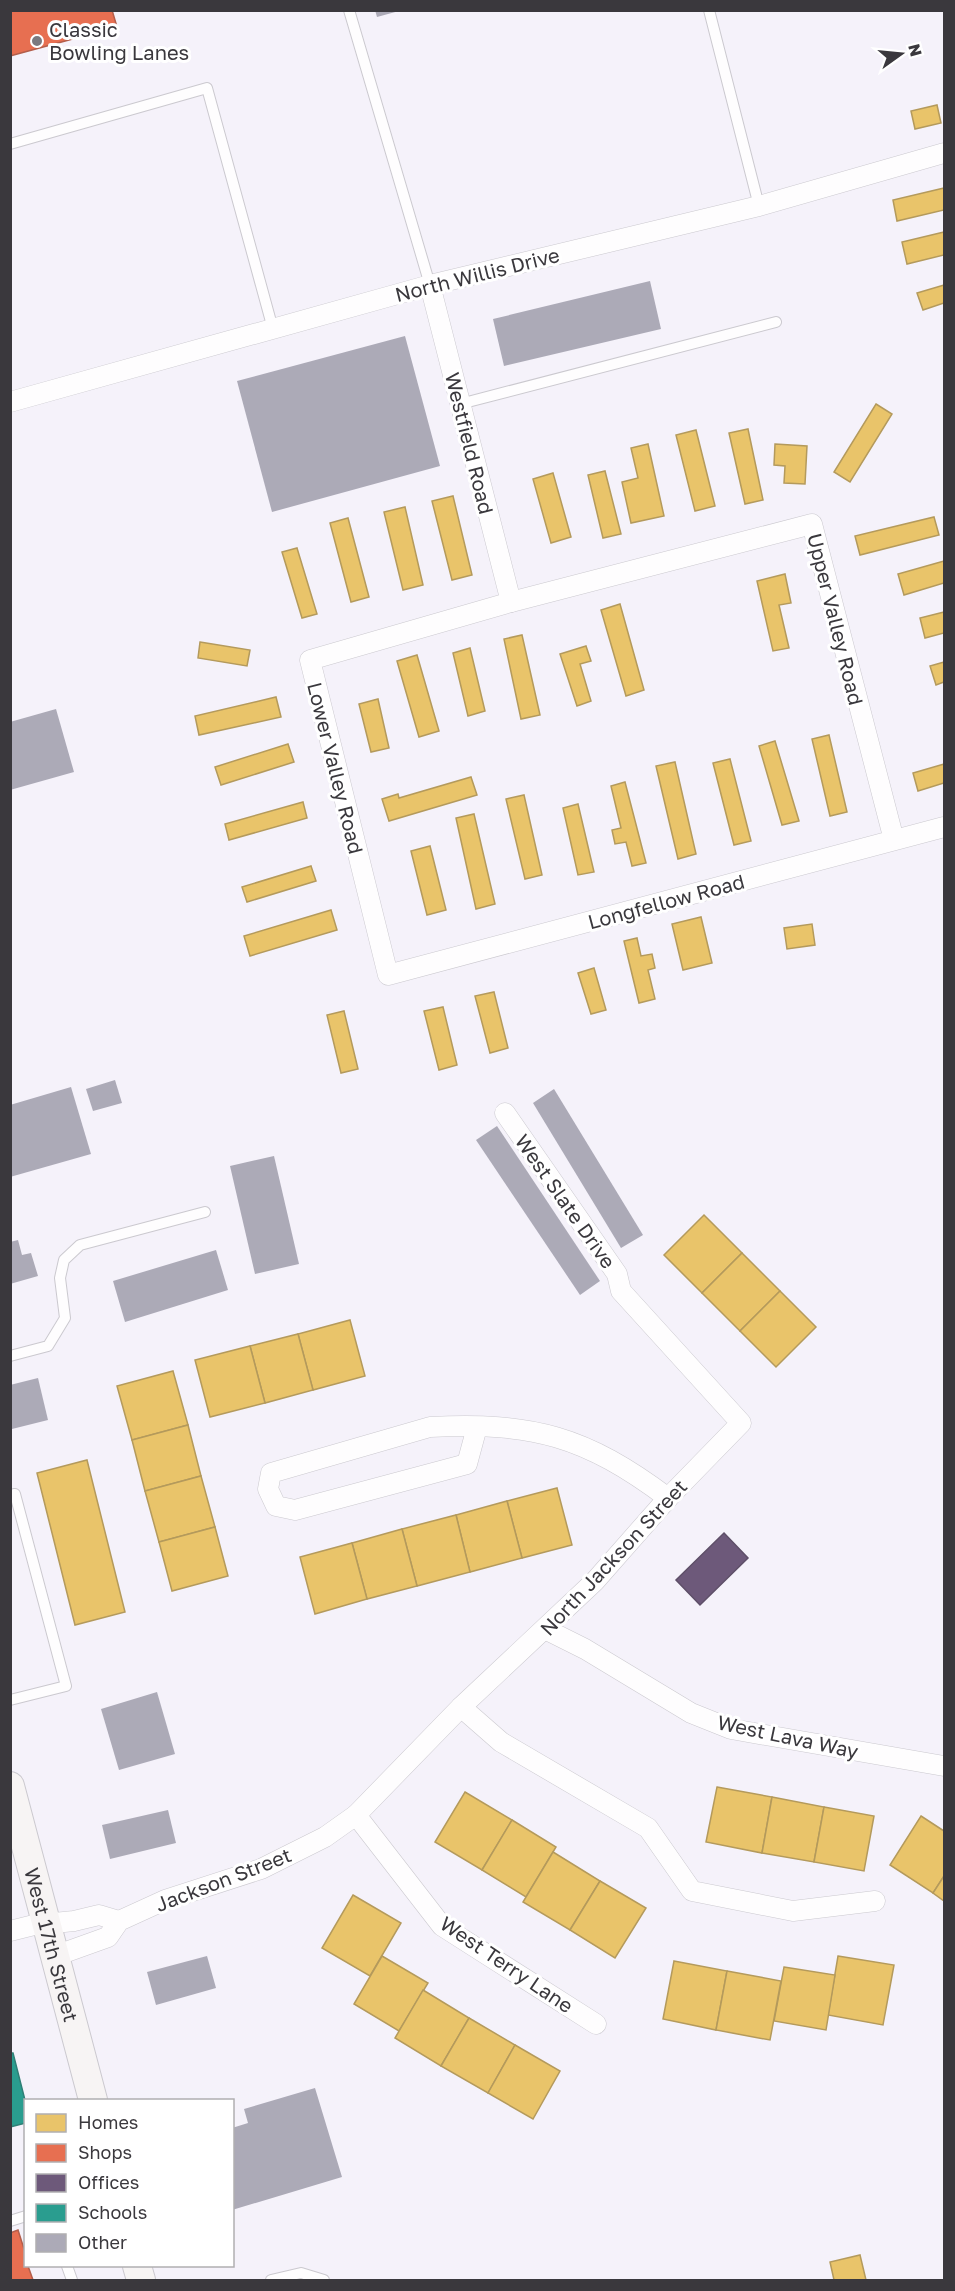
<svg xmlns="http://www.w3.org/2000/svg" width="955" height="2291" viewBox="0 0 955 2291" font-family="'Golos Text',sans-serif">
<rect width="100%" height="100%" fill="#f5f2fa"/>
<g fill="#e9c46a" stroke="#b49a5c" stroke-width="1.5">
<path d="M 937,105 L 941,123 L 915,129 L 911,111 Z"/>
<path d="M 944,188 L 944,210 L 897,221 L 893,200 Z"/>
<path d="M 944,232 L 944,255 L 907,264 L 902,242 Z"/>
<path d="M 944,285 L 944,303 L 923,310 L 917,293 Z"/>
<path d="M 876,404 L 892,414 L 850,482 L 834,472 Z"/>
<path d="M 748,429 L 763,500 L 745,504 L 729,433 Z"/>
<path d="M 696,430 L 715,506 L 695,511 L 676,435 Z"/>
<path d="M 648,444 L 664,516 L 631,523 L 622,482 L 638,478 L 631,448 Z"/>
<path d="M 775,444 L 807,446 L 805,484 L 784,483 L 785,466 L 774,465 Z"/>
<path d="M 605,471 L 621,534 L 603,538 L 588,475 Z"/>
<path d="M 553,473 L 571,537 L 551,543 L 533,479 Z"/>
<path d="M 453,496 L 472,575 L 452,580 L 432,501 Z"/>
<path d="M 405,507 L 423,585 L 403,590 L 384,512 Z"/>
<path d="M 934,517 L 939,535 L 860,555 L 855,536 Z"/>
<path d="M 348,518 L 369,597 L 351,602 L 330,523 Z"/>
<path d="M 297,548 L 317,614 L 302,618 L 282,552 Z"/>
<path d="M 944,561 L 944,583 L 904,595 L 898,574 Z"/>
<path d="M 785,574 L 791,603 L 779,605 L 789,648 L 773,651 L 757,581 Z"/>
<path d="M 620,604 L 644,690 L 626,696 L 601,610 Z"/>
<path d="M 944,612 L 944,633 L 925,638 L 920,618 Z"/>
<path d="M 522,635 L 540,715 L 521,719 L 504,639 Z"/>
<path d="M 200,642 L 250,650 L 247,666 L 198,658 Z"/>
<path d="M 586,646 L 591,661 L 580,664 L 591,701 L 577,706 L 560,654 Z"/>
<path d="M 470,648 L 485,711 L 468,716 L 453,653 Z"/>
<path d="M 417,655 L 439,731 L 419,737 L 397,661 Z"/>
<path d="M 944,662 L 944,682 L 936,685 L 930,666 Z"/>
<path d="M 276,697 L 281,717 L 199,735 L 195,716 Z"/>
<path d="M 378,699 L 389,748 L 371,752 L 359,704 Z"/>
<path d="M 829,735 L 847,812 L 830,816 L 812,739 Z"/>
<path d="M 775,741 L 799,821 L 782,825 L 759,746 Z"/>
<path d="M 288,744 L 294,762 L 221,785 L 215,767 Z"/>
<path d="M 730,759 L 751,841 L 734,845 L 713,763 Z"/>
<path d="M 675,762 L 696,854 L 678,859 L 656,766 Z"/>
<path d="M 944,764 L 944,783 L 918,791 L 913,773 Z"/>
<path d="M 471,777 L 477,795 L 389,821 L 382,799 L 398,794 L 399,798 Z"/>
<path d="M 625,782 L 646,863 L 632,866 L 626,842 L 615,844 L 612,830 L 621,828 L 611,786 Z"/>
<path d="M 524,795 L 542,875 L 525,879 L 506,799 Z"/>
<path d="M 303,802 L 307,818 L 229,840 L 225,824 Z"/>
<path d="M 578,804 L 594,872 L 578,875 L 563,808 Z"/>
<path d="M 474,814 L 495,904 L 476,909 L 456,818 Z"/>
<path d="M 430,846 L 446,910 L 427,915 L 411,851 Z"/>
<path d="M 311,866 L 316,881 L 247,902 L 242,887 Z"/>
<path d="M 331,910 L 337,930 L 250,956 L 244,936 Z"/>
<path d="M 701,917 L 712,963 L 683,970 L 672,924 Z"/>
<path d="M 812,924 L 815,945 L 787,949 L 784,928 Z"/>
<path d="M 637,938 L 641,956 L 652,954 L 655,968 L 648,970 L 655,999 L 639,1003 L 624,941 Z"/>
<path d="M 594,968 L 606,1010 L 591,1014 L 578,973 Z"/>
<path d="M 494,992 L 508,1048 L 490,1053 L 475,996 Z"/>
<path d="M 443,1007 L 457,1065 L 439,1070 L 424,1011 Z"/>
<path d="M 344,1011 L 358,1069 L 341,1073 L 327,1015 Z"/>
<path d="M 704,1215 L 742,1253 L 702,1293 L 664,1255 Z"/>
<path d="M 742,1253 L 780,1291 L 740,1331 L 702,1293 Z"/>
<path d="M 780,1291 L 816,1327 L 776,1367 L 740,1331 Z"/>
<path d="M 350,1320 L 365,1376 L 313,1390 L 298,1334 Z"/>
<path d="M 298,1334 L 313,1390 L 265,1403 L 250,1346 Z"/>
<path d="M 250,1346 L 265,1403 L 210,1417 L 195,1360 Z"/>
<path d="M 173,1371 L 188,1425 L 132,1440 L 117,1386 Z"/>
<path d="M 188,1425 L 201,1476 L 145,1491 L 132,1440 Z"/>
<path d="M 87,1460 L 125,1612 L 75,1625 L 37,1473 Z"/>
<path d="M 201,1476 L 215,1527 L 159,1542 L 145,1491 Z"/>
<path d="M 557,1488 L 572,1545 L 522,1558 L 507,1501 Z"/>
<path d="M 507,1501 L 522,1558 L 470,1572 L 456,1515 Z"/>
<path d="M 456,1515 L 470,1572 L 417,1586 L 402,1529 Z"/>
<path d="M 215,1527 L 228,1576 L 172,1591 L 159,1542 Z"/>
<path d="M 402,1529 L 417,1586 L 367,1599 L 352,1543 Z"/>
<path d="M 352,1543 L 367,1599 L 315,1614 L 300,1557 Z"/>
<path d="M 717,1787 L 772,1797 L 762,1853 L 706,1842 Z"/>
<path d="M 465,1792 L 512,1820 L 482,1870 L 435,1842 Z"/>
<path d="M 772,1797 L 824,1807 L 814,1862 L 762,1853 Z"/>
<path d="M 824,1807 L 874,1816 L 864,1871 L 814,1862 Z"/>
<path d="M 921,1816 L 944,1831 L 944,1876 L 933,1893 L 890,1865 Z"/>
<path d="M 512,1820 L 556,1847 L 526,1897 L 482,1870 Z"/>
<path d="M 553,1852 L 600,1881 L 570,1930 L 523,1902 Z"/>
<path d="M 944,1876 L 944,1901 L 933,1893 Z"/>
<path d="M 600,1881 L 646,1908 L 615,1958 L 570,1930 Z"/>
<path d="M 353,1895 L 401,1923 L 370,1976 L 322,1948 Z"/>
<path d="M 382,1956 L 428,1983 L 399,2031 L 354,2004 Z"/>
<path d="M 838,1956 L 894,1965 L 883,2025 L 828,2015 Z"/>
<path d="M 674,1961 L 727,1971 L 716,2030 L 663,2019 Z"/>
<path d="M 784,1967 L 835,1975 L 826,2030 L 774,2021 Z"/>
<path d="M 727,1971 L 781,1981 L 770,2040 L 716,2030 Z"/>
<path d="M 423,1990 L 469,2018 L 441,2066 L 395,2038 Z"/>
<path d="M 469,2018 L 515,2045 L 488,2093 L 441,2066 Z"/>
<path d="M 515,2045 L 560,2071 L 533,2119 L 488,2093 Z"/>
<path d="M 860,2255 L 866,2280 L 834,2280 L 830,2262 Z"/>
</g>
<g fill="#e76f51" stroke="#b35e4b" stroke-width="1.5">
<path d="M 10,10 L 112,10 L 117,27 L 10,56 Z"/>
<path d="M 18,2230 L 26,2255 L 26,2266 L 28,2266 L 33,2280 L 10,2280 L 10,2233 Z"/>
</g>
<path fill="#6d597a" stroke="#5e4f68" stroke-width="1.5" d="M 724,1533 L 748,1558 L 700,1605 L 676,1580 Z"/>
<path fill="#2a9d8f" stroke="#2f7f76" stroke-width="1.5" d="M 10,2053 L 13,2053 L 26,2104 L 26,2123 L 10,2127 Z"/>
<g fill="#acaab7">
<path d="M 375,10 L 399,10 L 399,11 L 377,17 Z"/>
<path d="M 650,281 L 661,329 L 504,366 L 493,319 Z"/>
<path d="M 405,336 L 440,466 L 272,512 L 237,381 Z"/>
<path d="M 56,709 L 74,772 L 10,790 L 10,722 Z"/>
<path d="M 115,1080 L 122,1103 L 93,1111 L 86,1089 Z"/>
<path d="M 71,1087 L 91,1154 L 10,1177 L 10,1105 Z"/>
<path d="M 554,1089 L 643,1235 L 621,1248 L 533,1103 Z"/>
<path d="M 497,1126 L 600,1281 L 580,1295 L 476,1140 Z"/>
<path d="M 274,1156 L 299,1264 L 255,1274 L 230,1166 Z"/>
<path d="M 18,1240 L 22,1255 L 31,1253 L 38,1276 L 10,1284 L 10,1242 Z"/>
<path d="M 216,1250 L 228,1290 L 125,1322 L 113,1281 Z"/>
<path d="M 38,1378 L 48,1420 L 12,1429 L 10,1385 Z"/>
<path d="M 157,1692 L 175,1754 L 119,1770 L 101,1709 Z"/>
<path d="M 168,1810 L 176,1843 L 110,1859 L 102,1825 Z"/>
<path d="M 207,1956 L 216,1988 L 156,2005 L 147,1972 Z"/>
<path d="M 315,2088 L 342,2177 L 232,2210 L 232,2128 L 248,2123 L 244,2109 Z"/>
</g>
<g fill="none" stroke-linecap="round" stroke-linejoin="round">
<defs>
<g id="service">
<path d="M 349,10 L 430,285"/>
<path d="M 709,10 L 759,206"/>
<path d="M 10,144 L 207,88 L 273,329"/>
<path d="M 460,404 L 776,322"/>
<path d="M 10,1356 L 48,1346 L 65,1318 L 60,1278 L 64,1260 L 80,1245 L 205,1212"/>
<path d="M 10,1495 L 15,1494 L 66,1686 L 10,1700"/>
<path d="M 10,2221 L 26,2216"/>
<path d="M 67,2266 L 72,2280"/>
<path d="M 271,2280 L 301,2273 L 324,2280"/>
</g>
<g id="minor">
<path d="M 430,285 L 511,602"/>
<path d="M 10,402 L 430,285 L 759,206 L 944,153"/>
<path d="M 894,840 L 812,524 L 511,602 L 310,660 L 388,975 L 944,827"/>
<path d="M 477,1427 L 467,1464 L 295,1510 L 276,1506 L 268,1489 L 271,1473 L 430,1427 C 533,1422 585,1436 668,1498"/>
<path d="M 545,1629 L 585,1649 L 691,1713 L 731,1729 L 944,1766"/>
<path d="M 461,1707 L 501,1742 L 648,1828 L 692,1891 L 793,1911 L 875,1901"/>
<path d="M 356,1815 L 442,1926 L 596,2024"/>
<path d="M 10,1931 L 34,1925 L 74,1921 L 99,1915 L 119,1921"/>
<path d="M 55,1956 L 108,1937 L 119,1921 L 165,1900 L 261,1869 L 325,1837 L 356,1815 L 461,1707 L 595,1581 L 668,1498 L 741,1423 L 621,1291 L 617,1274 L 505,1113"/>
</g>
<g id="secondary">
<path id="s1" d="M 10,1786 L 93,2100"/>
<path d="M 137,2266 L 141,2280"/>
</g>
</defs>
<use href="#service" stroke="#cbc9cf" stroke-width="12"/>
<use href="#minor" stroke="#cbc9cf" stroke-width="21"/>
<use href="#secondary" stroke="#cbc9cf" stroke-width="30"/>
<use href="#service" stroke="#fefdfe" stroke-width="10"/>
<use href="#minor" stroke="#fefdfe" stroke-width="20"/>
<use href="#secondary" stroke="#f7f4f4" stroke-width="28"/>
</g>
<circle fill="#7b797f" stroke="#fff" stroke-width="2" cx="37" cy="41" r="6"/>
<g text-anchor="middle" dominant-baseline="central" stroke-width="6" stroke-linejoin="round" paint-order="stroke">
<g font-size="20" fill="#3a383d" stroke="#fff" text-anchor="start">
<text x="49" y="29">Classic<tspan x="49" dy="23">Bowling Lanes</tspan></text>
</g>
<g font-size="20" fill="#3a383d" stroke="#fff">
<text transform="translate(477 274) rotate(-14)">North Willis Drive</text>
<text transform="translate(470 443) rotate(76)">Westfield Road</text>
<text transform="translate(836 619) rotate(76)">Upper Valley Road</text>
<text transform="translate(336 768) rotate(76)">Lower Valley Road</text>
<text transform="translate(666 901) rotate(-15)">Longfellow Road</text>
<text transform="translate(566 1201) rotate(55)">West Slate Drive</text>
<text transform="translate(613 1557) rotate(-47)">North Jackson Street</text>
<text transform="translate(788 1736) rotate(12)">West Lava Way</text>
<text transform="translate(223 1879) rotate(-21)">Jackson Street</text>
<text stroke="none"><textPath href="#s1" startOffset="164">West 17th Street</textPath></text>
<text transform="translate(507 1964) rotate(34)">West Terry Lane</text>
</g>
</g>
<rect width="955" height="2291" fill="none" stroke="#3a383d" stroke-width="24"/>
<rect x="24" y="2099" width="210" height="168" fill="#ffffff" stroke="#b0afb1" stroke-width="1.5"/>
<rect x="36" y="2114" width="30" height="18" fill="#e9c46a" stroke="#b0afb1" stroke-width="1.5"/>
<text x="78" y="2129" font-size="18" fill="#3a383d">Homes</text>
<rect x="36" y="2144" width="30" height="18" fill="#e76f51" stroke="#b0afb1" stroke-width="1.5"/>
<text x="78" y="2159" font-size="18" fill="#3a383d">Shops</text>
<rect x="36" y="2174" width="30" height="18" fill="#6d597a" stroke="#b0afb1" stroke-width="1.5"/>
<text x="78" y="2189" font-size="18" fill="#3a383d">Offices</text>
<rect x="36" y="2204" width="30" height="18" fill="#2a9d8f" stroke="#b0afb1" stroke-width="1.5"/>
<text x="78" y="2219" font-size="18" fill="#3a383d">Schools</text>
<rect x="36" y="2234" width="30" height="18" fill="#acaab7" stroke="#b0afb1" stroke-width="1.5"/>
<text x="78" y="2249" font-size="18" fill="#3a383d">Other</text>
<g transform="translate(901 54) rotate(75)" stroke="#ffffff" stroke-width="4.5" paint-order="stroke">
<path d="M0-4.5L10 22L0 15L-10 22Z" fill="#3a383d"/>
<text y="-9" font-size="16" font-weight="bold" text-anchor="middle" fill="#3a383d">N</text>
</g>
</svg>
